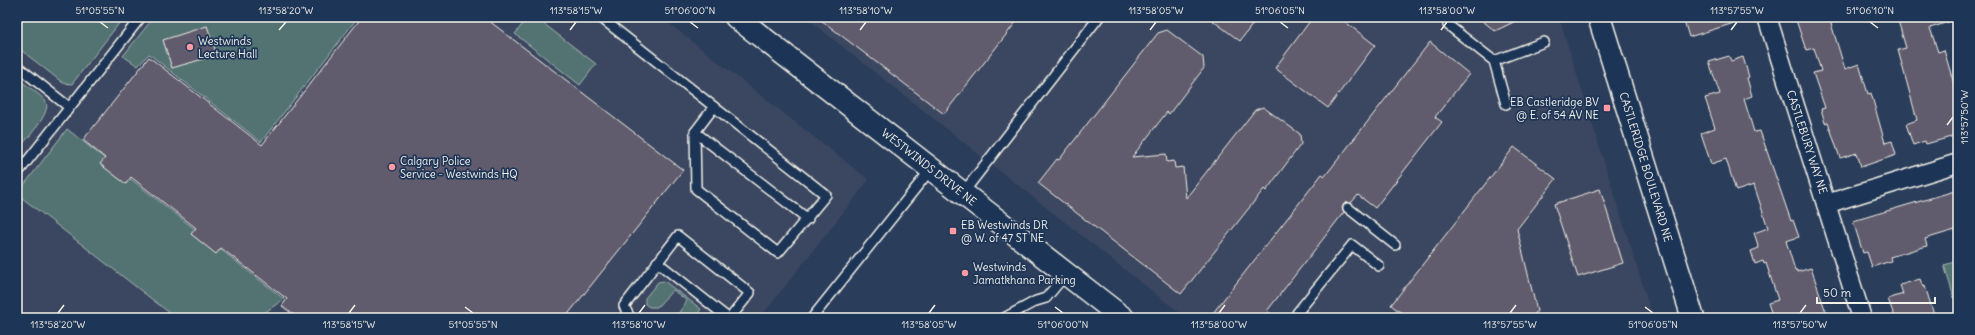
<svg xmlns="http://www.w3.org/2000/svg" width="1975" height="335" viewBox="0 0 1975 335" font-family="Delius,sans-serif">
<rect width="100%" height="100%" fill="#2a3d5b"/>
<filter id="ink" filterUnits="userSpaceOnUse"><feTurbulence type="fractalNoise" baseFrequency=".025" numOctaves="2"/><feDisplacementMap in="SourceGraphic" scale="8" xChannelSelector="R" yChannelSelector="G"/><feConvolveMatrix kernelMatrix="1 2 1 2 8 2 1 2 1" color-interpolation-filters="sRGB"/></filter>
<g filter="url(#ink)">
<g fill="#3a4660">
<path d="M 17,17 L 661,17 L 869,180 L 760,318 L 17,318 Z"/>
<path d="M 805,17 L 1559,17 L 1653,318 L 1186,318 Z"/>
</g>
<g fill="#537373" stroke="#a4b2ae">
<path d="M 17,17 L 124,17 L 72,84 L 63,83 L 17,47 Z"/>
<path d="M 154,17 L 350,17 L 355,21 L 261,142 L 149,54 L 138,66 L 123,56 Z"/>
<path d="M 528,17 L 535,17 L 596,64 L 580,85 L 515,34 Z"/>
<path d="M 17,78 C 24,84 42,95 46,102 C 52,113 24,142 17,151 Z"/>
<path d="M 67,129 L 284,299 L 264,313 L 266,318 L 176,318 L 17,194 Z"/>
<path d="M 1958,261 L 1958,311 L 1944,265 Z"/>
<path d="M 664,281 L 701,309 L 695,318 L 675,318 L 687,301 L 673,290 L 657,307 L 649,307 L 645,304 L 645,298 L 658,282 Z"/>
</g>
<g fill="#605b6d" stroke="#f4f1e8">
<path d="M 362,17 L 484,17 L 683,170 L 565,318 L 298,318 L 282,306 L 287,299 L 221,248 L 216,254 L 191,234 L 196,228 L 131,177 L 126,184 L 100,164 L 105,158 L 83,140 L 149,57 L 262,145 Z"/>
<path d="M 817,17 L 1020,17 L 944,114 Z"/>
<path d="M 1208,17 L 1258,17 L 1240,41 Z"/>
<path d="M 1313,17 L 1339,17 L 1375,45 L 1328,108 L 1275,68 Z"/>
<path d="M 1478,17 L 1524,17 L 1495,31 Z"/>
<path d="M 1683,17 L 1744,17 L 1744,20 L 1689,37 Z"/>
<path d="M 1805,17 L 1829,17 L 1845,69 L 1859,64 L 1868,94 L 1871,93 L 1885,143 L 1892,141 L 1896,155 L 1861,167 L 1857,153 L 1840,158 L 1828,122 L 1825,123 L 1821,109 L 1825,108 L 1813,73 L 1821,71 L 1814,48 L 1806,50 L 1796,20 Z"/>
<path d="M 1897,17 L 1955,17 L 1955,20 L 1930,28 L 1938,52 L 1944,50 L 1958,98 L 1958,135 L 1926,144 L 1925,141 L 1913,145 L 1906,124 L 1917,120 L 1898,50 L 1906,48 Z"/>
<path d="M 207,26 L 217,55 L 172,68 L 163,40 Z"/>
<path d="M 1167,30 L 1203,57 L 1204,68 L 1169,114 L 1167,112 L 1132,157 L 1166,154 L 1167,162 L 1174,161 L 1175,168 L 1183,167 L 1186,198 L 1255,110 L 1263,107 L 1300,134 L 1301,144 L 1266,191 L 1264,189 L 1181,294 L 1038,183 L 1057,159 L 1059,160 L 1158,33 Z"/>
<path d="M 1430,42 L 1469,74 L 1435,117 L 1442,122 L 1375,208 L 1358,195 L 1351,203 L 1344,204 L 1342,208 L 1344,212 L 1267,311 L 1276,318 L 1209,318 L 1322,174 L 1325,176 Z"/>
<path d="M 1729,56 L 1731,61 L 1743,57 L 1749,77 L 1747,78 L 1752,96 L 1744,99 L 1754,132 L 1760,131 L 1791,221 L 1793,220 L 1799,237 L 1786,241 L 1795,270 L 1797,270 L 1797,272 L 1811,268 L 1828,318 L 1773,318 L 1768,303 L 1778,300 L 1766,263 L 1764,264 L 1763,261 L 1755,264 L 1751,251 L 1759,248 L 1754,233 L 1768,228 L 1754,185 L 1736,191 L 1726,159 L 1711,164 L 1701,133 L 1715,128 L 1705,98 L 1720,94 L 1709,62 Z"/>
<path d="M 1514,147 L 1556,179 L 1517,229 L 1537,311 L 1532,318 L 1408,318 L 1391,305 Z"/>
<path d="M 1600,189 L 1623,263 L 1578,277 L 1554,204 Z"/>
<path d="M 1958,190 L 1958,229 L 1925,239 L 1927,246 L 1890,257 L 1891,261 L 1872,267 L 1867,252 L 1863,253 L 1853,221 Z"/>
<path d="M 1920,279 L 1923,287 L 1925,286 L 1935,318 L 1895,318 L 1888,299 L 1903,294 L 1900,285 Z"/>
</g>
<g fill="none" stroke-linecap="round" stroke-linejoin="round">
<defs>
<g id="lane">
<path d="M 600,17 L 826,195 L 778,253 L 696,189 L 695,132 L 808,219"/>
<path d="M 1448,25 L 1494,61 L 1506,104"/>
<path d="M 1494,61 L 1544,42"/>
<path d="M 17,66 L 69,107"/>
<path d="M 695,132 L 714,107"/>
<path d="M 17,174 L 141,17"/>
<path d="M 963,193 L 1099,17"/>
<path d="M 1348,208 L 1395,245"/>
<path d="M 657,262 L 728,318"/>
<path d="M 630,318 L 624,306 L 678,236 L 750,293 L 730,318"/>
<path d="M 812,318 L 931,169"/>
<path d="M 1004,318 L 1036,301 L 1046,298 L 1066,274"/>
<path d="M 1303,318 L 1297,313 L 1352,245 L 1379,266"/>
</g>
<g id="street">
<path d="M 1767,17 L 1862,318"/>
<path d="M 1826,204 L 1958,163"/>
</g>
<g id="secondary">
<path d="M 736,17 L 1123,318"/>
<path d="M 1599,17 L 1693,318"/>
</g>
</defs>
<use href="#lane" stroke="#f4f1e8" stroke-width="12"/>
<use href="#street" stroke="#f4f1e8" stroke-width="21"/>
<use href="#secondary" stroke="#f4f1e8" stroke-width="25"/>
<use href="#lane" stroke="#1d3557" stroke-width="9"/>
<use href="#street" stroke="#1d3557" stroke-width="18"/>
<use href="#secondary" stroke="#1d3557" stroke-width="22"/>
</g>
</g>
<path fill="none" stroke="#f4f1e8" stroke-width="1.5" d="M 100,22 L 108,28M 690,22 L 698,28M 1280,22 L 1288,28M 1870,22 L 1878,28M 279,30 L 286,22M 570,30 L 576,22M 860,30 L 866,22M 1150,30 L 1156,22M 1441,30 L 1447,22M 1731,30 L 1737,22M 1947,125 L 1953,117M 465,307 L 473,313M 1055,307 L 1063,313M 1645,307 L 1653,313M 58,313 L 64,305M 349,313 L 355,305M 639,313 L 645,305M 929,313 L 935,305M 1219,313 L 1225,305M 1510,313 L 1516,305M 1800,313 L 1806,305"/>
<g fill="#ff9aa2" stroke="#1d3557" stroke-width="1.5">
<circle cx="190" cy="47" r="4"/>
<rect x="1603" y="104" width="8" height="8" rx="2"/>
<circle cx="392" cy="167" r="4"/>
<rect x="949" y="227" width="8" height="8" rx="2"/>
<circle cx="965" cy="273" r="4"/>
</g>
<g text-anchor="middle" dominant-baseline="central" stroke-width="3.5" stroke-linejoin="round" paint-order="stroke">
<g font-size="11" fill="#f4f1e8" stroke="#1d3557" text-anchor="start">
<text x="198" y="41">Westwinds<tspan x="198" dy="13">Lecture Hall</tspan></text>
<text x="1599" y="102" text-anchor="end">EB Castleridge BV<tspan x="1599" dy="13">@ E. of 54 AV NE</tspan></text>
<text x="400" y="161">Calgary Police<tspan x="400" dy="13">Service - Westwinds HQ</tspan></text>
<text x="961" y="225">EB Westwinds DR<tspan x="961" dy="13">@ W. of 47 ST NE</tspan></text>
<text x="973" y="267">Westwinds<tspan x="973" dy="13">Jamatkhana Parking</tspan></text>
</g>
<g font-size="11" fill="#f4f1e8" stroke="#1d3557">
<text transform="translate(1807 142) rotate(72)">CASTLEBURY WAY NE</text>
<text transform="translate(929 167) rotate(38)">WESTWINDS DRIVE NE</text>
<text transform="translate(1646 167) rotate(73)">CASTLERIDGE BOULEVARD NE</text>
</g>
</g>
<rect width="1975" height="335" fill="none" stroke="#1d3557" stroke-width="44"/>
<path d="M1817 297v6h118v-6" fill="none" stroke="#f4f1e8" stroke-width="2"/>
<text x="1823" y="297" font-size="12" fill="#f4f1e8" stroke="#1d3557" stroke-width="3" paint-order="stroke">50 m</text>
<rect x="22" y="22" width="1931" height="291" fill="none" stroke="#f4f1e8" stroke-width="1.5"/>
<g font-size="10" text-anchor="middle" fill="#f4f1e8">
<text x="100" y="14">51°05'55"N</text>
<text x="286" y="14">113°58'20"W</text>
<text x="576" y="14">113°58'15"W</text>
<text x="690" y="14">51°06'00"N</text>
<text x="866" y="14">113°58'10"W</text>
<text x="1156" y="14">113°58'05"W</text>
<text x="1280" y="14">51°06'05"N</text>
<text x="1447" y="14">113°58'00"W</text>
<text x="1737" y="14">113°57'55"W</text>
<text x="1870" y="14">51°06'10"N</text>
<text transform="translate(1964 117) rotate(-90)" y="4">113°57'50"W</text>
<text x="58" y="328">113°58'20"W</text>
<text x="349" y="328">113°58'15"W</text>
<text x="473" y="328">51°05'55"N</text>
<text x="639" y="328">113°58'10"W</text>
<text x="929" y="328">113°58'05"W</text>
<text x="1063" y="328">51°06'00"N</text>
<text x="1219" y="328">113°58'00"W</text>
<text x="1510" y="328">113°57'55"W</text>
<text x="1653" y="328">51°06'05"N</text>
<text x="1800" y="328">113°57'50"W</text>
</g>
</svg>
